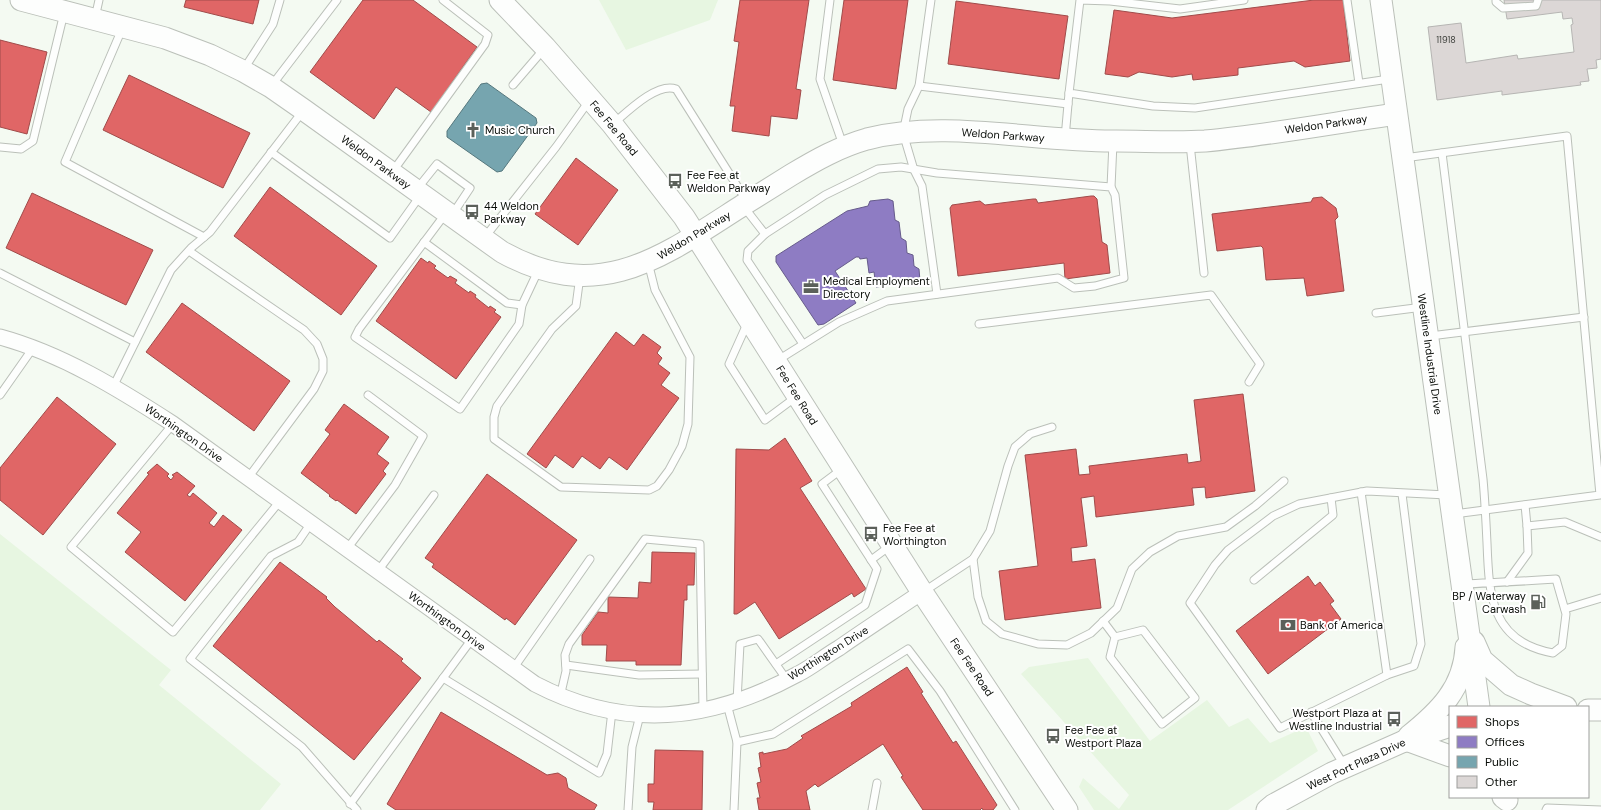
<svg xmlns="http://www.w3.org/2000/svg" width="1601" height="810" viewBox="0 0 1601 810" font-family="'DM Sans',sans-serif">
<rect width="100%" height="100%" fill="#f4faf2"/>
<g fill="#e7f6e1">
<path d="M 599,0 L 718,0 L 710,20 L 626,50 Z"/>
<path d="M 0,534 L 171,670 L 159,685 L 281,784 L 260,810 L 0,810 Z"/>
<path d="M 1088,658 L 1150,741 L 1207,700 L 1229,727 L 1248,718 L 1270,743 L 1306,727 L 1318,751 L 1228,810 L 1094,810 L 1079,787 L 1083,778 L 1119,809 L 1129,795 L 1021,674 L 1029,667 Z"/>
</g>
<g fill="#e06666" stroke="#a04b4a">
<path d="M 186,0 L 259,0 L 253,24 L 184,7 Z"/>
<path d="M 363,0 L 413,0 L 477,47 L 431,112 L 396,87 L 374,119 L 310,72 Z"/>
<path d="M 740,0 L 809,0 L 796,89 L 801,90 L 797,119 L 771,116 L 769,136 L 732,131 L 735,106 L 730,106 L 739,42 L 734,41 Z"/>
<path d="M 844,0 L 908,0 L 896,89 L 833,80 Z"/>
<path d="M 1314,0 L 1343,0 L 1350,61 L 1305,67 L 1294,61 L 1238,68 L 1238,75 L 1193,80 L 1192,74 L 1172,77 L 1139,72 L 1128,77 L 1105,74 L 1114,10 L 1172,18 Z"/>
<path d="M 956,1 L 1068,16 L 1059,79 L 948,64 Z"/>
<path d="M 0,40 L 47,52 L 27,134 L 0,127 Z"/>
<path d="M 129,75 L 250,133 L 223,188 L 103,130 Z"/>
<path d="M 576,158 L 618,190 L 578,245 L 535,214 Z"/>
<path d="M 270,187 L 377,266 L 341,315 L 234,236 Z"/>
<path d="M 32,193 L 153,250 L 126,305 L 6,248 Z"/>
<path d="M 1091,196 L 1094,196 L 1097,199 L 1102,242 L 1107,245 L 1110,273 L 1065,279 L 1064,263 L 958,276 L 950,208 L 952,205 L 980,201 L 985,205 L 1033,199 L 1036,199 L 1038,203 Z"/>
<path d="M 1322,197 L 1336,208 L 1338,217 L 1335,220 L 1344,291 L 1307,296 L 1304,278 L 1266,280 L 1263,248 L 1261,246 L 1217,251 L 1212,214 L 1311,202 L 1313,198 Z"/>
<path d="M 421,258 L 428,263 L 429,261 L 436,266 L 434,268 L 448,278 L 450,276 L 457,280 L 455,283 L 469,293 L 470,291 L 476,295 L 475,297 L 489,308 L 490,306 L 496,310 L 494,312 L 501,317 L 456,379 L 376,321 Z"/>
<path d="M 182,303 L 290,381 L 254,431 L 146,352 Z"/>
<path d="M 616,332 L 634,346 L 643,334 L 661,347 L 657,353 L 662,358 L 658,364 L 670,373 L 661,385 L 679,398 L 627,470 L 609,457 L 600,469 L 582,456 L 573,468 L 555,455 L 546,468 L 527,454 Z"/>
<path d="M 1243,394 L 1255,491 L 1206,498 L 1205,487 L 1192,488 L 1194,505 L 1096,517 L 1094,496 L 1081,498 L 1087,546 L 1071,548 L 1072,562 L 1095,559 L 1101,608 L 1005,620 L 999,571 L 1038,566 L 1025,455 L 1076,449 L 1079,475 L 1090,474 L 1089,466 L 1187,454 L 1188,463 L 1201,461 L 1194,400 Z"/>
<path d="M 57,397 L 116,444 L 43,535 L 0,500 L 0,468 Z"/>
<path d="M 344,404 L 389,437 L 377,454 L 389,463 L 383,471 L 386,474 L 356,514 L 337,500 L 336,501 L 329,496 L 330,495 L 301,473 L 330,434 L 325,430 Z"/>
<path d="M 785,438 L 812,481 L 800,488 L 866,589 L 854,597 L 852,593 L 779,639 L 755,602 L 737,614 L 734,614 L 736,449 L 769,450 Z"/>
<path d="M 157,464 L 169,474 L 167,476 L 171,480 L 174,476 L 172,475 L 177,472 L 195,486 L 187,495 L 190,497 L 193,493 L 217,513 L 209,523 L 214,527 L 223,515 L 242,530 L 185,601 L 125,552 L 141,532 L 117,513 L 149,474 L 147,473 Z"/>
<path d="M 487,474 L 577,540 L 515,625 L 506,618 L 505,620 L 432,567 L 434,564 L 425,558 Z"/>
<path d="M 652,552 L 695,553 L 694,585 L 687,585 L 687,600 L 684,600 L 681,665 L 636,665 L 636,661 L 606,661 L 607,645 L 582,645 L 582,635 L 598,612 L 608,613 L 608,597 L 638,598 L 639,582 L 651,583 Z"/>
<path d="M 280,562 L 327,597 L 326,598 L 335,607 L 377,642 L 379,640 L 403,659 L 401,661 L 421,678 L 354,760 L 213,646 Z"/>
<path d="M 1308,576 L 1315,586 L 1320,582 L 1334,601 L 1330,604 L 1341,619 L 1268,674 L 1236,631 Z"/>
<path d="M 907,667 L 923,692 L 921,693 L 953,743 L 956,741 L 997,805 L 993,810 L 983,810 L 982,808 L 980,810 L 923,810 L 901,777 L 903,776 L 883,744 L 818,787 L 815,784 L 806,791 L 810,810 L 759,810 L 757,798 L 760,798 L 757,783 L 761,782 L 758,768 L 761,767 L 759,753 L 763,752 L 763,754 L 787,749 L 803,738 L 801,736 L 852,706 L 851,703 Z"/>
<path d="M 441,712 L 547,775 L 558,773 L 566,778 L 568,788 L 597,805 L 594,810 L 396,810 L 387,804 Z"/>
<path d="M 655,750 L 703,751 L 702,810 L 653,810 L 654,802 L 648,802 L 648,784 L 654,784 Z"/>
</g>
<path fill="#8e7cc3" stroke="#665b8b" d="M 888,199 L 893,201 L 895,220 L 899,222 L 901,238 L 906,241 L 907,253 L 913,255 L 914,266 L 919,269 L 920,281 L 876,287 L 874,272 L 869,273 L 867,258 L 860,259 L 859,257 L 856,257 L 835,271 L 856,303 L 824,324 L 818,325 L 776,262 L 776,256 L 847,211 L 868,206 L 870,201 Z"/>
<path fill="#76a5af" stroke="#55777d" d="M 487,83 L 536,118 L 537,123 L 502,171 L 497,172 L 447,137 L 447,131 L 481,84 Z"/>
<path fill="#dcd7d6" stroke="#b6b5b3" d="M 1504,0 L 1601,0 L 1601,59 L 1596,60 L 1597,68 L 1587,69 L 1589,81 L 1580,82 L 1581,85 L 1502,95 L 1502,91 L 1437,100 L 1428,27 L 1461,23 L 1466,63 L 1517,55 L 1518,59 L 1574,52 L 1571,25 L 1573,24 L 1572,18 L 1563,19 L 1562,12 L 1507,19 Z"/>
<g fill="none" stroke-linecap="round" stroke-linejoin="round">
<defs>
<g id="lane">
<path d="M 830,0 L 820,79 L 843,145"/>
<path d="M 931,0 L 919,86 L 908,109 L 903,133 L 914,170 L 922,186 L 937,294"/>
<path d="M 1244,0 L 1180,9 L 1110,1 L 1080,0 L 1069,93 L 1153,106 L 1195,108 L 1389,79"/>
<path d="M 1347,0 L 1359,83"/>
<path d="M 1496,0 L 1496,2 L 1503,8 L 1536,6 L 1538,0"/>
<path d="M 95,18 L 99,0"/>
<path d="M 122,29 L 65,162 L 204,237"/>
<path d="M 244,69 L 273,24 L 280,0"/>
<path d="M 272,85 L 337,0"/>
<path d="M 513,85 L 544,49"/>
<path d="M 919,86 L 1068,104"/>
<path d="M 613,124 C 627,112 657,82 676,89 L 746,200"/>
<path d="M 1065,138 L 1069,93"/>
<path d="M 1190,144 L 1204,273"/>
<path d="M 0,147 L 21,149 L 33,141 L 64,13"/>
<path d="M 271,152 L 390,238 L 420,196"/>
<path d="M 1442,153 L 1483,479 C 1485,501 1486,522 1487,543 C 1489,596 1491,642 1553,653 L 1562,646 L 1566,614 L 1556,579 C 1525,581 1494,583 1463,584"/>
<path d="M 1404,158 L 1567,136 L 1600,495 L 1454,514"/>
<path d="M 393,171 L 485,44 L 488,35 L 443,0"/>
<path d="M 1111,187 L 1113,143"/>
<path d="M 417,189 L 437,164 L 470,188 L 452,215"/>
<path d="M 744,207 L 765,234 L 825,195 L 878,169 L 901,167 L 937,173 L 1111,187 L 1115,195 L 1124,278 L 1095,286 L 1074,288 L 1058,278 L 887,301 L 839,322 L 778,360"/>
<path d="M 446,213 L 359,329 L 355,337 L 460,409 L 519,324 L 522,305 L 538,271"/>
<path d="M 765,234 L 748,251 L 747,260 L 803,344"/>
<path d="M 485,237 L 556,147 L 589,101"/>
<path d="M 424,242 L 507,303 L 522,305"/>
<path d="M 189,251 L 304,330 L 317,344 L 323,359 L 323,371 L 314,389 L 248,478"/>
<path d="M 0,273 L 135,342"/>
<path d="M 580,276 L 576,306 L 552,329 L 497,406 L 494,417 L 494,439 L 561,487 L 649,490 L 657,486 L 669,470 L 682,446 L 688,424 L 690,357 L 655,290 L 648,262"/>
<path d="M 1376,313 L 1423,307"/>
<path d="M 747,324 L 729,364 L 765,420 L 796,397"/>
<path d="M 979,324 L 1211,295 L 1260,364 L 1249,382"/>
<path d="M 1430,336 L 1584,317"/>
<path d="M 113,387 L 171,270 L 191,248 L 210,232 L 303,111"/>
<path d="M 0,395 L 33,348"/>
<path d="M 173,424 L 71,547 L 173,632 L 280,501"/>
<path d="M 1361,492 L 1387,675 L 1414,666 L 1421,644 L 1402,494"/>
<path d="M 1525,505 L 1527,526 L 1565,522 L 1601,537"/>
<path d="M 311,523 L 298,542 L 271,556 L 190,659 L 302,747 L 357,810"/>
<path d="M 347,549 L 395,485 L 423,436 L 368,395"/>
<path d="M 973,559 L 978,597 L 986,621 L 1002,634 L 1038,644 L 1067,645 L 1091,633 L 1117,608 L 1132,569 L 1150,552 L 1178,536 L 1226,527 L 1255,506 L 1284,481"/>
<path d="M 871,560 L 890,546"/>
<path d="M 378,571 L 434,495"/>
<path d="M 1254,580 L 1333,515 L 1331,498"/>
<path d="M 1507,582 L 1528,553 L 1527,526"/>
<path d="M 923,592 L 973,559 L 990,531 L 1008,466 L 1015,447 L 1030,434 L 1052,427"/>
<path d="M 1565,609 L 1601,598"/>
<path d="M 1103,621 L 1115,637 L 1110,657 L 1162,724 L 1195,698 L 1143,630 L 1115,637"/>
<path d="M 776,664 L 865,605 L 877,569 L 822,484 L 842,469"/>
<path d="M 566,665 L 639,675 L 702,674"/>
<path d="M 513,669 L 590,559"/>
<path d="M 1387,675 L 1280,728 L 1190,603 L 1215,565 L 1228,550 L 1273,516 L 1299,504 L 1367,491 L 1447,495"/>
<path d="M 443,678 L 599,773 L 607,754 L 612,711"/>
<path d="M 560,697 L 566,671 L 565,655 L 569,644 L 645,539 L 700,544 L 703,710"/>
<path d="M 737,701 L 740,644 L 758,639 L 787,680"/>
<path d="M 727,704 L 737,742 L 773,734 L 908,649 L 940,691 L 1015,810"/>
<path d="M 1311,712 L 1344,765"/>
<path d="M 350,804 L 472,639"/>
<path d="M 628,810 L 632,747 L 640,715"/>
<path d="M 734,810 L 737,742"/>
<path d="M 872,810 L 877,783"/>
<path d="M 1546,810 L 1547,808 L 1601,810"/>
</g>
<path id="street" d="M 0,337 C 62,354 119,389 173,424 L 535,684 C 625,731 710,722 798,674 C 812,667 825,656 839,648 C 866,629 894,611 922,592"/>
<g id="secondary">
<path d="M 21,0 L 165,38 L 210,55 L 243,71 L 271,87 L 304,110 L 502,252 C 599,306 662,257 743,205 C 759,195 775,185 791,175 C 816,160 839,147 867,139 C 944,119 1036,142 1116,141 C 1145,141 1176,143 1205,141 C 1269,135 1333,123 1396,114"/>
<path d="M 500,0 L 545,47 L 612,124 L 684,217 L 922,592 L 1067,810"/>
<path d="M 1381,0 L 1479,707"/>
<path d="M 1474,642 L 1482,660 L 1511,685 L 1531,694 L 1566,707"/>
<path d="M 1588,710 L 1601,710"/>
<path d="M 1409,736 C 1439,712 1464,688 1466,647"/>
<path d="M 1406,740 L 1450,756"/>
<path d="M 1503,797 L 1507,800"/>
<path d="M 1267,810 L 1273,805 L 1332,773 L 1402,742 L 1450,726"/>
</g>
</defs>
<use href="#lane" stroke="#bbc0b9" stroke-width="9"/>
<use href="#street" stroke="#bbc0b9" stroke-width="17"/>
<use href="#secondary" stroke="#bbc0b9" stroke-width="23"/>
<use href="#lane" stroke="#fdfefd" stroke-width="7"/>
<use href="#street" stroke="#fdfefd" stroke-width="15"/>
<use href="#secondary" stroke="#fdfefd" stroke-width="21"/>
</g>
<defs>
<symbol id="church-bare" viewBox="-9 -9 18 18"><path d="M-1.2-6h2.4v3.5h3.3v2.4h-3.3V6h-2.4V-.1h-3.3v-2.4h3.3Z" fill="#5b605a" stroke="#fff" stroke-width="2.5" paint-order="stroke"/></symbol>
<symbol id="bus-bare" viewBox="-9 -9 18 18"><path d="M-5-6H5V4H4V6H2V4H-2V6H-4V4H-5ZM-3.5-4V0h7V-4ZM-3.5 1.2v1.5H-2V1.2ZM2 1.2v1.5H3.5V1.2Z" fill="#5b605a" stroke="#fff" stroke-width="2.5" paint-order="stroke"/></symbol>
<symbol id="office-bare" viewBox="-9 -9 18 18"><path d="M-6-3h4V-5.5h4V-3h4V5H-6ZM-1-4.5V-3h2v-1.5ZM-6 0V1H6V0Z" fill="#5b605a" stroke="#fff" stroke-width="2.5" paint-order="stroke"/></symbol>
<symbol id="fuel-bare" viewBox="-9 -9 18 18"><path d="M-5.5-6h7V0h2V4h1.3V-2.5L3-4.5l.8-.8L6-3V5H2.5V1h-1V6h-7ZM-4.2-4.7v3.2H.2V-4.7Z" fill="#5b605a" stroke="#fff" stroke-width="2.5" paint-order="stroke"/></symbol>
<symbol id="bank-bare" viewBox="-9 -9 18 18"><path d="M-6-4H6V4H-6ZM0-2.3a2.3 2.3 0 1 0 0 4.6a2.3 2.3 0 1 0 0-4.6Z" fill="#5b605a" stroke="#fff" stroke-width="2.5" paint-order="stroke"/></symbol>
</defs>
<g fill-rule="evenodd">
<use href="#church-bare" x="462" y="119" width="22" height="22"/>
<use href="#bus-bare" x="664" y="170" width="22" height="22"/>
<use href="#bus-bare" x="461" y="201" width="22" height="22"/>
<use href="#office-bare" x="800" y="276" width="22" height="22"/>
<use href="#bus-bare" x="860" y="523" width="22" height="22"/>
<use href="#fuel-bare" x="1527" y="591" width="22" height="22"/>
<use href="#bank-bare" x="1277" y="614" width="22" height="22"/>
<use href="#bus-bare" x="1383" y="708" width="22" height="22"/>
<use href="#bus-bare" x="1042" y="725" width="22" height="22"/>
</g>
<g text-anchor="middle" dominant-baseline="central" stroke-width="4" stroke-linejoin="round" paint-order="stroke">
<g font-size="9" fill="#3e403c">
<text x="1446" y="40">11918</text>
</g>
<g font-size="11" fill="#090d08" stroke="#fff">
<text transform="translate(1326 124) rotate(-8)">Weldon Parkway</text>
<text transform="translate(614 128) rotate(50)">Fee Fee Road</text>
<text transform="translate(1003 135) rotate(4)">Weldon Parkway</text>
<text transform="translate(376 162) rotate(36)">Weldon Parkway</text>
<text transform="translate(694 235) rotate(-31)">Weldon Parkway</text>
<text transform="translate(1430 354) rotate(82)">Westline Industrial Drive</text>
<text transform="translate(797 395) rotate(58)">Fee Fee Road</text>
<text transform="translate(184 433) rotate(35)">Worthington Drive</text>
<text transform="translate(447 621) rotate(36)">Worthington Drive</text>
<text transform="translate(828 653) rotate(-32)">Worthington Drive</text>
<text transform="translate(972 667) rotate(56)">Fee Fee Road</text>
<text transform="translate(1356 764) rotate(-25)">West Port Plaza Drive</text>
</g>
<g font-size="11" fill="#090d08" stroke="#fff" text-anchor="start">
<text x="485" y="130">Music Church</text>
<text x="687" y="175">Fee Fee at<tspan x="687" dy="13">Weldon Parkway</tspan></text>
<text x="484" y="206">44 Weldon<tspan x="484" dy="13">Parkway</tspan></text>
<text x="823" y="281">Medical Employment<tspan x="823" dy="13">Directory</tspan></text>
<text x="883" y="528">Fee Fee at<tspan x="883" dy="13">Worthington</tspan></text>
<text x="1526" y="596" text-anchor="end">BP / Waterway<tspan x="1526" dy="13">Carwash</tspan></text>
<text x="1300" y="625">Bank of America</text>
<text x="1382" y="713" text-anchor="end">Westport Plaza at<tspan x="1382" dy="13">Westline Industrial</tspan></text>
<text x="1065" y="730">Fee Fee at<tspan x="1065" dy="13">Westport Plaza</tspan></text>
</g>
</g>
<rect x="1449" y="706" width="140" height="92" fill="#ffffff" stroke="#9d9e9c"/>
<rect x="1457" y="716" width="20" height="12" fill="#e06666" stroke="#9d9e9c"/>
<text x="1485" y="726" font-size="12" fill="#090d08">Shops</text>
<rect x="1457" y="736" width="20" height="12" fill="#8e7cc3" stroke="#9d9e9c"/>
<text x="1485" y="746" font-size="12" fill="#090d08">Offices</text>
<rect x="1457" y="756" width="20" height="12" fill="#76a5af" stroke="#9d9e9c"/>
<text x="1485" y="766" font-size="12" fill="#090d08">Public</text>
<rect x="1457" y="776" width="20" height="12" fill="#dcd7d6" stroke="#9d9e9c"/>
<text x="1485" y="786" font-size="12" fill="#090d08">Other</text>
</svg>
